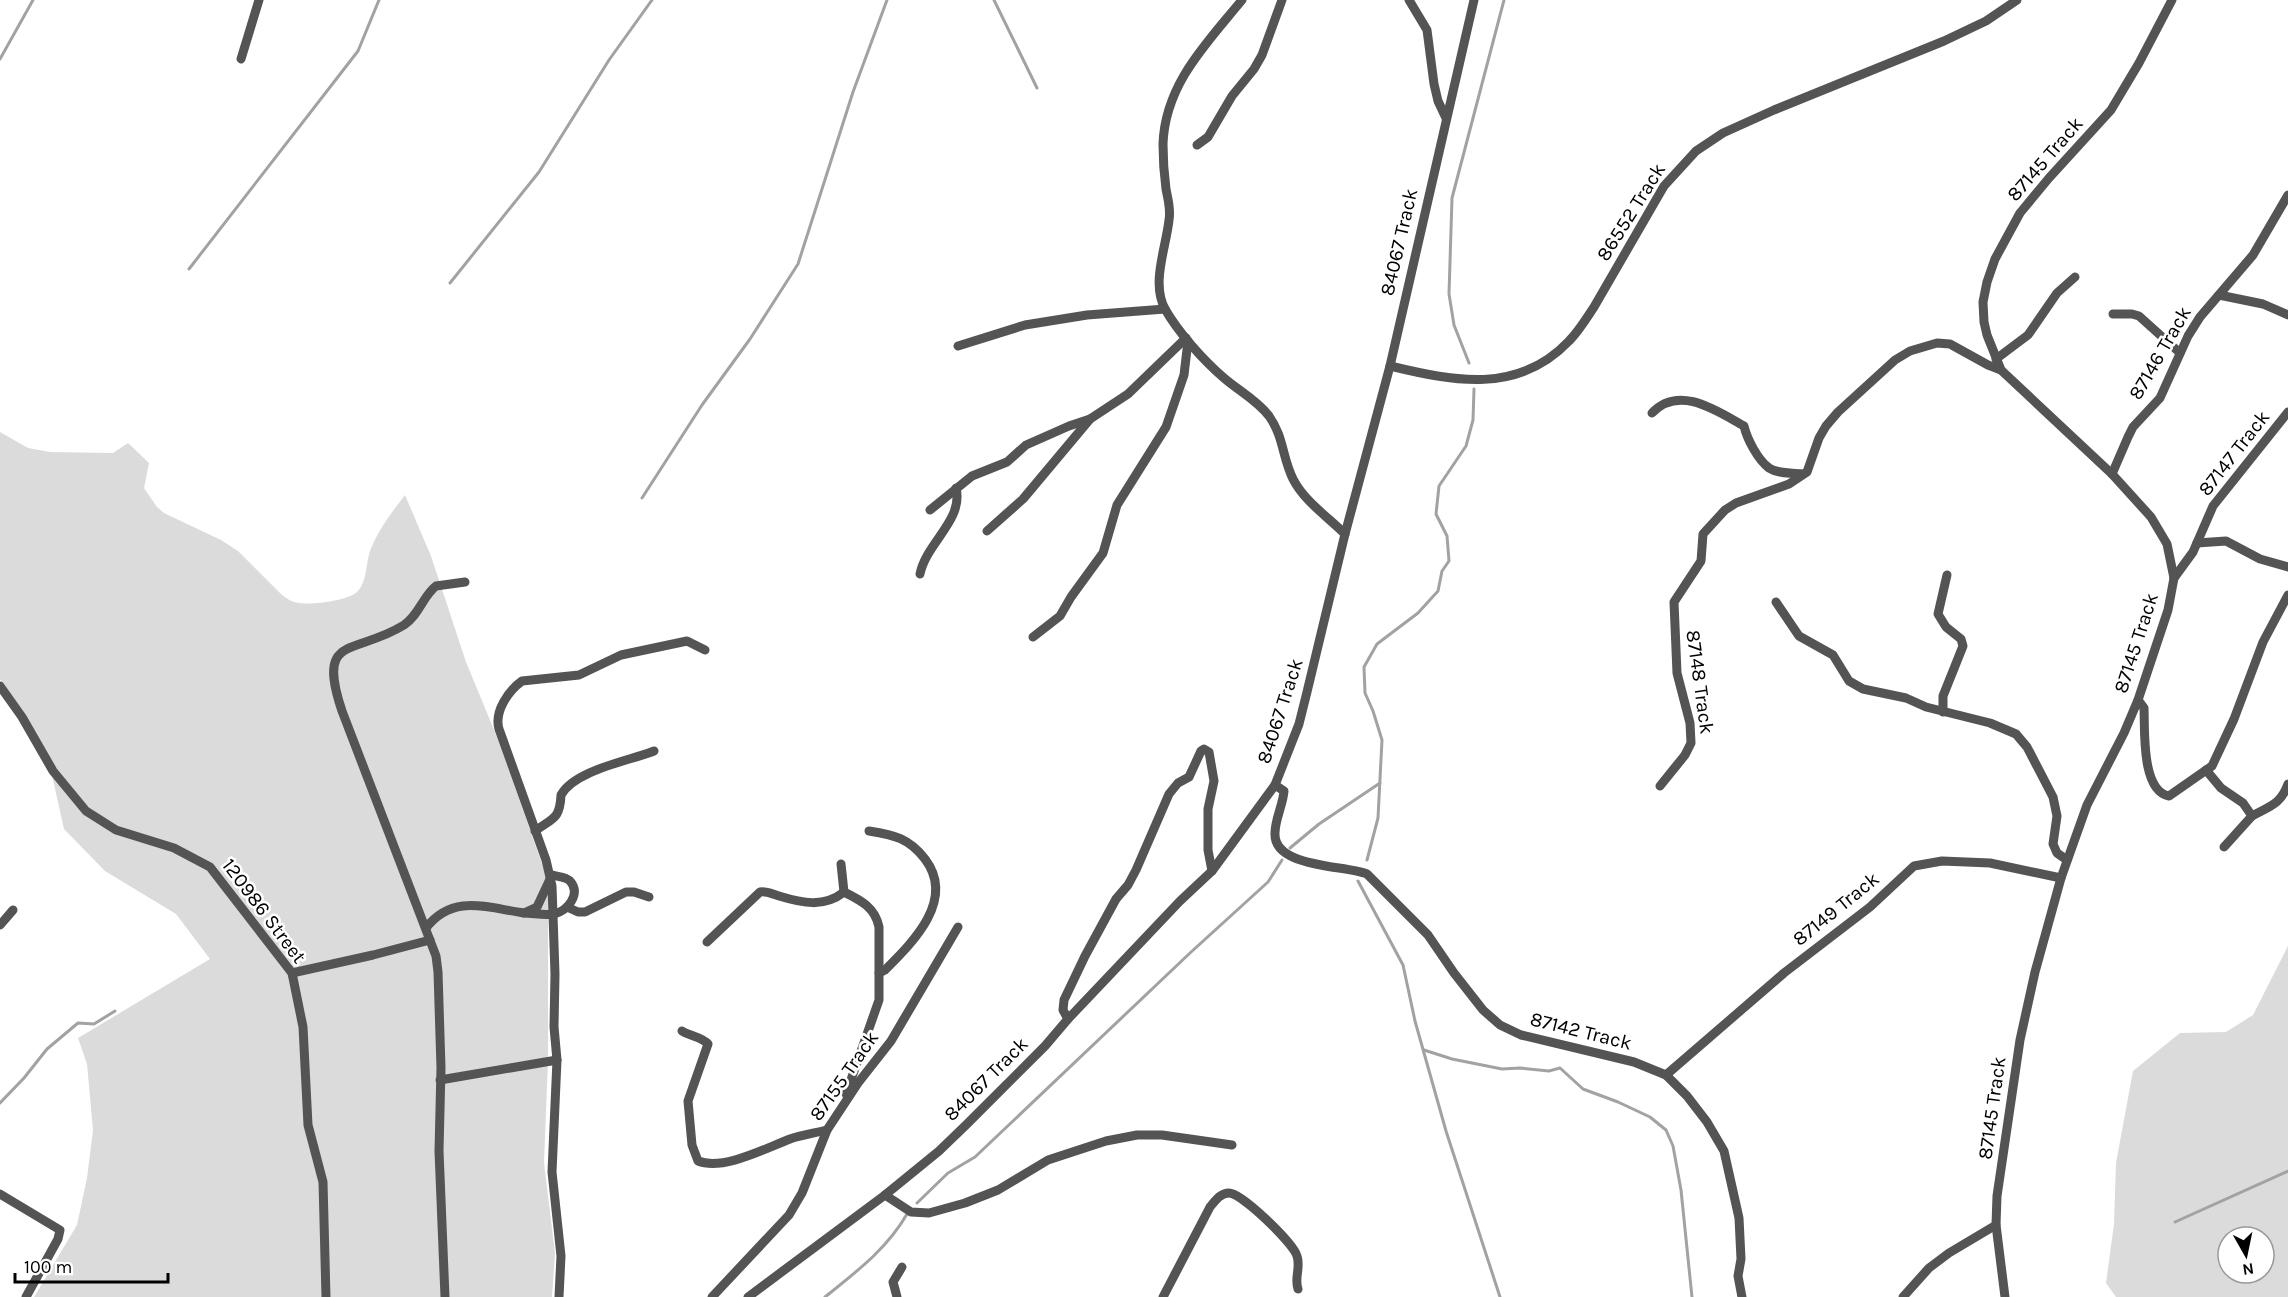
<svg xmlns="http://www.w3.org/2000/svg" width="2288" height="1297" viewBox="0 0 2288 1297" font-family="Karla,sans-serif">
<rect width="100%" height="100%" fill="#fff"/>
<g fill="#dbdbdb" fill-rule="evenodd">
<path d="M 0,432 L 28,448 L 50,452 L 113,453 L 128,443 L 149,463 L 144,488 L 157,507 L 164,513 L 221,540 L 238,551 L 282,595 C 287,599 292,602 299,603 C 312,605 349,601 358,591 C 367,581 366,563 370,551 C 378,530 392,512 405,495 L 431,556 L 466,662 L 499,742 L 546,875 L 548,891 L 548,1060 L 544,1163 L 555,1253 L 552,1297 L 34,1297 L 77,1225 L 87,1178 L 93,1130 L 87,1064 L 78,1038 L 210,959 L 176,914 L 105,871 L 64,829 L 47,753 L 0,679 Z"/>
<path d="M 2288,946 L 2288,1297 L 2116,1297 L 2106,1283 L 2114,1224 L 2116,1163 L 2133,1071 L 2180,1033 L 2226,1032 L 2253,1015 ZM 2228,1237 L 2264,1237 L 2264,1273 L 2228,1273 Z"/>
</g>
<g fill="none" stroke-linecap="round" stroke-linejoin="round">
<g stroke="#a2a2a2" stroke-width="3">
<path d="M 994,0 L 1037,88"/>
<path d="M 0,59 L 33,0"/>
<path d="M 189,269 L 358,51 L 379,0"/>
<path d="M 450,283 L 539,172 L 609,60 L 652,0"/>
<path d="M 1469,363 L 1454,325 L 1449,294 L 1452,198 L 1504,0"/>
<path d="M 642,498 L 702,405 L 750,339 L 798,264 L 853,92 L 887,0"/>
<path d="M 1290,848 L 1319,824 L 1380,783"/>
<path d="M 1367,860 L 1378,818 L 1382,740 L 1373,711 L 1365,693 L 1364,667 L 1377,644 L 1418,613 L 1438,591 L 1442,571 L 1449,561 L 1447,536 L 1436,514 L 1439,486 L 1466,446 L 1473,420 L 1474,389"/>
<path d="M 1358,881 L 1403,965 L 1415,1021 L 1446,1131 L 1500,1297"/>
<path d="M 1424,1050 L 1452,1059 L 1502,1069 L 1520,1068 L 1549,1071 L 1560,1068 L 1583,1089 L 1618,1102 L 1650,1117 L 1666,1130 L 1673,1146 L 1681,1190 L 1692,1297"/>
<path d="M 0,1103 L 24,1078 L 47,1049 L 78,1023 L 94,1024 L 115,1011"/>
<path d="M 917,1203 L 948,1173 L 975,1157 L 1190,953 L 1268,882 L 1282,860"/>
<path d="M 2175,1222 L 2288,1171"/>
<path d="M 825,1297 C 856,1272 887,1249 907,1214"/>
</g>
<g stroke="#545454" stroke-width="9">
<path d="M 1242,0 C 1207,43 1165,84 1163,144 C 1163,158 1164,174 1166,189 C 1168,200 1171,209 1169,220 C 1166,248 1151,283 1165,309 C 1178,332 1204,361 1224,378 C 1239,391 1257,400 1269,416 C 1284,437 1282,457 1293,479 C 1304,501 1328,517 1345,534"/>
<path d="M 1409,0 L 1427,30 L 1434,84 L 1438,101 L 1446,118"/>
<path d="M 241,59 L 259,0"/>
<path d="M 1197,145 L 1208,137 L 1232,96 L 1254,69 L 1262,55 L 1282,0"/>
<path d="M 2219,295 L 2263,304 L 2288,315"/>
<path d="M 2113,314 L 2132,314 L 2139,316 L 2180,353"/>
<path d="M 958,346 L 1025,325 L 1087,315 L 1165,309"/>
<path d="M 1996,359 L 2028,335 L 2057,293 L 2075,277"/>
<path d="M 1390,366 C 1453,381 1518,395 1569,341 C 1579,331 1586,319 1594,307 L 1664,186 L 1696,151 L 1723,133 L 1774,110 L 1944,41 L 1986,21 L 2017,0"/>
<path d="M 1652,413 C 1679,384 1717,411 1744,426 C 1747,439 1758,460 1769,468 C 1778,474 1793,473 1803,474"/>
<path d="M 2112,474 L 2128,437 L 2133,427 L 2160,398 L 2188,336 L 2200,317 L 2253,255 L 2288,195"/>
<path d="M 930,510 L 972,476 L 1007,462 L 1026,445 L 1069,426 L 1090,419 L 1128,394 L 1186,338"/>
<path d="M 987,531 L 1023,499 L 1090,419"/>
<path d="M 2197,543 L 2226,541 L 2260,559 L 2288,567"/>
<path d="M 920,574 C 926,543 964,520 956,488"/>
<path d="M 2174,578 L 2193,552 L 2213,506 L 2288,412"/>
<path d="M 1776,602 L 1799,636 L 1833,655 L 1849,681 L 1863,689 L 1906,698 L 1926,707 L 1990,723 L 2016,734 L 2027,747 L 2053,797 L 2057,816 L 2053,844 L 2057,853 L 2067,860"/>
<path d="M 1033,637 L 1060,616 L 1071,597 L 1103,553 L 1117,505 L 1166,427 L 1184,375 L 1188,341"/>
<path d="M 0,686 L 22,717 L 53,771 L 86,811 L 116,830 L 174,848 L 210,867 L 292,973 L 303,1027 L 308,1125 L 323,1182 L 326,1297"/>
<path d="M 2138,700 L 2144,708 C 2145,729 2141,791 2169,796 L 2212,766 L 2234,719 L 2263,642 L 2288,595"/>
<path d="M 1943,712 L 1943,696 L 1963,646 L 1961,639 L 1946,627 L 1938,614 L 1947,575"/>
<path d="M 2206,770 L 2221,788 L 2243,803 L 2252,816 C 2270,806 2281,804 2288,784"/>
<path d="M 1275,785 L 1284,791 C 1283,805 1275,819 1275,833 C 1273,868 1345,865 1367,874 L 1428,935 L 1454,973 L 1483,1010 L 1500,1025 L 1521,1035 L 1634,1062 L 1666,1075 L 1687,1096 L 1707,1122 L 1724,1151 L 1739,1218 L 1741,1259 L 1738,1276 L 1742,1297"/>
<path d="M 1660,786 L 1685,755 L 1691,743 L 1690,723 L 1677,673 L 1674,602 L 1701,561 L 1703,534 L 1725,510 L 1736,503 L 1789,484 L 1807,472 L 1819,438 L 1826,426 L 1838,412 L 1895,360 L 1910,351 L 1937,343 L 1950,344 L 1988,365 L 2001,370"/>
<path d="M 535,831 C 553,818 560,819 561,795 C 575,770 629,761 654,751"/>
<path d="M 869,831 C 894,835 909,838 925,859 C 956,900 913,942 885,970 L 879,973"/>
<path d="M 2224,847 L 2252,816"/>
<path d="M 841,864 L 844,892 C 860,900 875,907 879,927 L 879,1000 L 846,1094"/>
<path d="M 552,875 C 558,877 565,876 570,881 C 582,894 567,911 554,914 C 545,916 533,913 524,913 L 537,907 Z"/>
<path d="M 567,907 L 578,912 L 585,912 L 626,892 L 634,892 L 649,897"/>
<path d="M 0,925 L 13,910"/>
<path d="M 426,928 C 453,893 488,908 524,913"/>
<path d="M 707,942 L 760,892 C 767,891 772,894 779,896 C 802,903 824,908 844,892"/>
<path d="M 292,973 L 373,955 L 430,940"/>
<path d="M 1068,1019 L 1063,1010 L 1064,1000 L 1085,956 L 1116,899 L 1128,885 L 1136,870 L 1169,794 L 1178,783 L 1189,777 L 1201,751 L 1204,749 L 1209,752 L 1214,781 L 1208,809 L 1208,850 L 1212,871"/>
<path d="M 682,1031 C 690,1036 702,1037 708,1044 L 688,1101 L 692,1145 L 698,1161 C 723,1171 766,1148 790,1139 C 802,1135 815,1133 827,1130"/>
<path d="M 1666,1075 L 1784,973 L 1870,907 L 1914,866 L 1942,861 L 1990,863 L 2061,878"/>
<path d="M 440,1080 L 557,1060"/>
<path d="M 0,1194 L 60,1230 L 58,1239 L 26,1297"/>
<path d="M 885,1195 L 911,1212 L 929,1213 L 965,1203 L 998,1190 L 1048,1160 L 1106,1141 L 1137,1135 L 1162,1135 L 1232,1145"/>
<path d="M 445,1297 L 439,1151 L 441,1068 L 438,972 L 436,956 L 342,711 C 316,633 354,656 404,625 C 419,615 423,596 436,586 L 465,582"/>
<path d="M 559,1297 L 561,1256 L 552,1172 L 557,1060 L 554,1027 L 555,974 L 552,886 L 546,860 L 499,729 C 494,712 508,691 522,681 L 579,675 L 621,655 L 687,641 L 705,650"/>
<path d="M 712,1297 L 789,1215 L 802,1193 L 827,1130 L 858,1083 L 891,1041 L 958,927"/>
<path d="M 748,1297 L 885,1195 L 939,1151 L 967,1124 L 1045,1046 L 1068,1019 L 1180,901 L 1212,871 L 1275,785 L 1299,724 L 1307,692 L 1345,534 L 1390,366 L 1474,0"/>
<path d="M 897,1297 L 893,1282 L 902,1267"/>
<path d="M 1163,1297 L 1210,1207 C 1215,1201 1220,1193 1229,1193 C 1242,1193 1293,1243 1297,1256 C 1301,1267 1294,1278 1298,1289"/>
<path d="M 1903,1297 L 1929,1268 L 1949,1253 L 1996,1225"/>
<path d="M 2005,1297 L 1996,1225 L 1997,1196 L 2020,1040 L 2035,972 L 2061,878 L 2087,805 L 2124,733 L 2138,700 L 2168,610 L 2174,578 L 2167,544 L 2151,517 L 2112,474 L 2001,370 L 1987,335 L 1984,322 L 1983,302 L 1987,282 L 1995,259 L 2020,213 L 2049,178 L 2111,110 L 2139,63 L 2172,0"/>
</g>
</g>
<g text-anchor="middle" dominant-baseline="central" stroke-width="5" stroke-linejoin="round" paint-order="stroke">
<g font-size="20" fill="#000" stroke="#fff">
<text transform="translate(2045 159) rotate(-49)">87145 Track</text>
<text transform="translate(1631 212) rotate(-58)">86552 Track</text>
<text transform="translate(1399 242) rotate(-77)">84067 Track</text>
<text transform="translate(2160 353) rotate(-60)">87146 Track</text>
<text transform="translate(2234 453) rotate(-52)">87147 Track</text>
<text transform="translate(2136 643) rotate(-72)">87145 Track</text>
<text transform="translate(1700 682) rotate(82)">87148 Track</text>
<text transform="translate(1280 711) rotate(-72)">84067 Track</text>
<text transform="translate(1836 909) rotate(-39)">87149 Track</text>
<text transform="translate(264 911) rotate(53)">120986 Street</text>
<text transform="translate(1581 1031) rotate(14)">87142 Track</text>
<text transform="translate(844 1076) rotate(-55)">87155 Track</text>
<text transform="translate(986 1079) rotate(-45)">84067 Track</text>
<text transform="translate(1992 1108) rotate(-82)">87145 Track</text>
</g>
</g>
<g transform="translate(2246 1255) rotate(171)"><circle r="28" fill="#ffffff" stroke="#999999" stroke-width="1.5"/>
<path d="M0-4.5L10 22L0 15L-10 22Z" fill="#000000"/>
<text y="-9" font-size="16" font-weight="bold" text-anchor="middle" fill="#000000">N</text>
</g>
<path d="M15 1273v9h153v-9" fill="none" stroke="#000000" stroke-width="3"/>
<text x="24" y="1273" font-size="18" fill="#000000" stroke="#ffffff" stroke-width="4.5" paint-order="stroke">100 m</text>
</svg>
